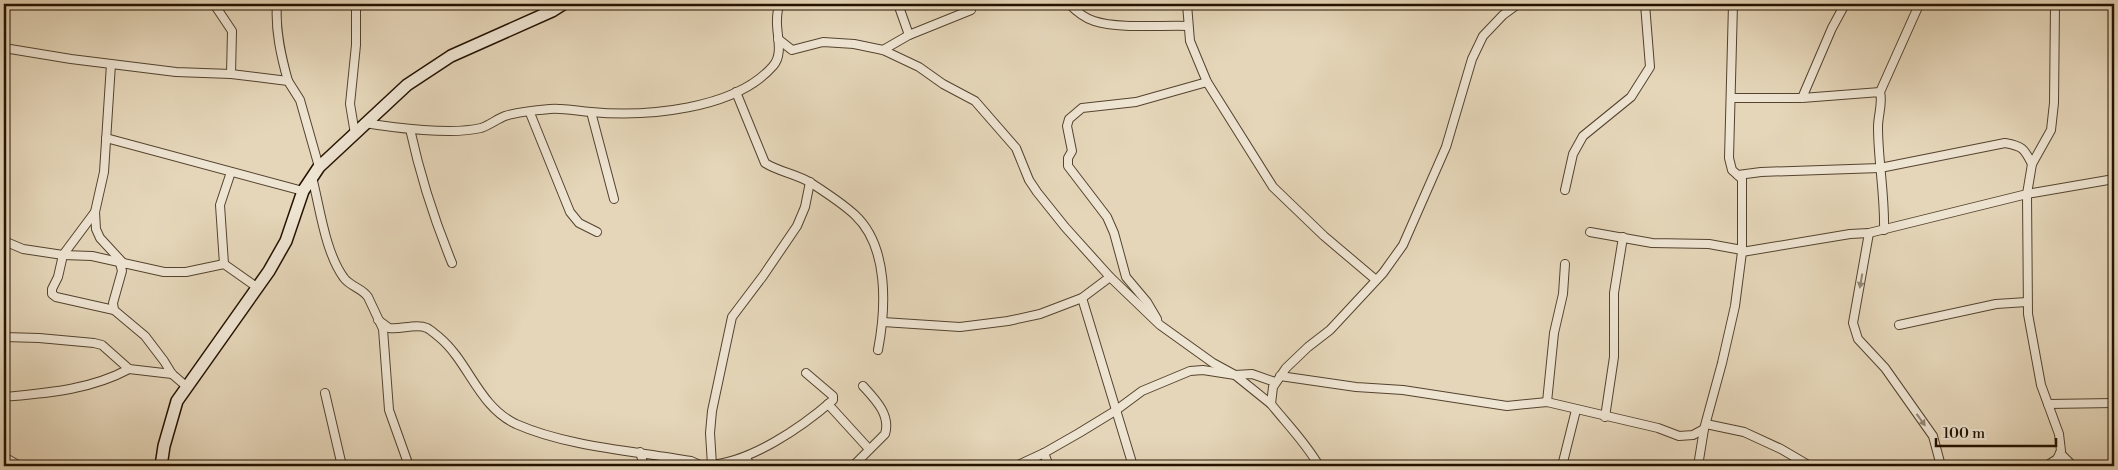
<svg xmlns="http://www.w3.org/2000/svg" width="2118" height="470" viewBox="0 0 2118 470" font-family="'Libre Bodoni',serif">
<rect width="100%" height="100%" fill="#e5d6b9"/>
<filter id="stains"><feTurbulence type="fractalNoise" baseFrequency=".004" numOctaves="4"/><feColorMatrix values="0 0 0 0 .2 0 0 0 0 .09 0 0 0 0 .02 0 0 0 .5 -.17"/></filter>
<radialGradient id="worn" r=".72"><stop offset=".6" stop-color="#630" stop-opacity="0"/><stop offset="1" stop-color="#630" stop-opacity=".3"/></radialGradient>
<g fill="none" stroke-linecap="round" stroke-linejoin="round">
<defs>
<g id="street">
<path d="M 214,4 L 232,31 L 231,74"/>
<path d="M 277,4 C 275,30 281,56 288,81"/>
<path d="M 898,4 L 909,35"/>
<path d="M 1069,4 C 1076,11 1084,18 1094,21 C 1118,29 1162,25 1188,26"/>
<path d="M 1187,4 L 1190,41 L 1207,82 L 1273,187 L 1324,236 L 1376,280"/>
<path d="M 778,39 L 792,50 L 823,42 L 854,44 L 883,50 L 919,67 L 943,84 L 975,101 L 1016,148 L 1029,180 L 1037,192 L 1065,227 L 1110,277 L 1160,325 L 1213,363 L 1235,375 L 1271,404"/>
<path d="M 4,48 L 71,59 L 176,72 L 231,74 L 288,81 L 300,100 L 319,167"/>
<path d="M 883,50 L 909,35 L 971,10"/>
<path d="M 111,64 L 104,172 L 95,212 L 96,229 L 100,238 L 124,264"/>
<path d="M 736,92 L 765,163 C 779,172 797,174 811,183 C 825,192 842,203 855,215 C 889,247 886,308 878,350"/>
<path d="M 1880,92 L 1918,7"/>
<path d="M 1731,98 L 1802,98 L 1880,92 C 1883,103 1878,115 1878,127 C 1878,161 1885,195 1884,230"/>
<path d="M 1802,98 L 1832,28 L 1845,4"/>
<path d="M 591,112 L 614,199"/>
<path d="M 530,113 L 570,212 L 579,223 L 597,232"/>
<path d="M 365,123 C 395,128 452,135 481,128 C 490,125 497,119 505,116 C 517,112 538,110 550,109 C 564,108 577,111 591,112 C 645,117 735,110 773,66 C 784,54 776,34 777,19 C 777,14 778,9 779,4"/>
<path d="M 410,129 C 420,175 434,219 452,263"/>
<path d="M 355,134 L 350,104 L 356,45 L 356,4"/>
<path d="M 106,138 L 303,191"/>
<path d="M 1738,175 L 1761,172 L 1880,168 L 2005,143 C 2022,146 2024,148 2032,164"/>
<path d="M 312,177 C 320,208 325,252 344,278 C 351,287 362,288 368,297 L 383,329 L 389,410 L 409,466"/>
<path d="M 1565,190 L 1573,154 L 1583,136 L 1631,97 L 1650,67 L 1645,4"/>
<path d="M 95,212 L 63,255 L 58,277 L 52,289 L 52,294 L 56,297 L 114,310"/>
<path d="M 1590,232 L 1652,243 L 1709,244 L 1742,250"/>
<path d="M 1869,233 L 1853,323 L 1858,339 L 1885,368 L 1933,436 L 1941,466"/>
<path d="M 4,241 L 23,249 L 63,255 L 92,256 L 164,272 L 186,272 L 224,264 L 258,288"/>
<path d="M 1742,252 L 1850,234 L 1869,233 L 2027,194 L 2114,179"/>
<path d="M 120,263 L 122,271 L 113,303 L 114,310 L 145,336 L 164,361 L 172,374 L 186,386"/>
<path d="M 224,264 L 220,205 L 231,172"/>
<path d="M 1082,298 L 1133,466"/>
<path d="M 1157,319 L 1147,302 L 1126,277 L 1114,233 L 1107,217 L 1068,166 L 1068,158 L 1072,151 L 1067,126 L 1069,119 L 1082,108 L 1136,102 L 1207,82"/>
<path d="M 378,320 L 389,328 C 400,330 416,323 427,328 C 431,330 435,334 439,337 C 469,362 478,406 516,424 C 568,447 635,451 691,461 L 702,466"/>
<path d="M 883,322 L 960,327 L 1008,321 L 1040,314 L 1082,298 L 1110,277"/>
<path d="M 1899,325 L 1996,304 L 2027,302"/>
<path d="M 4,337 L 39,338 L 94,343 L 102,345 L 129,369 L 172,374"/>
<path d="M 1280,376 L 1356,387 L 1403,390 L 1507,406 L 1547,402 L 1658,428 L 1679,436 L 1693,435 L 1704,429 L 1722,363 L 1735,306 L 1742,252 L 1742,179 L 1732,170 L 1729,158 L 1733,4"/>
<path d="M 325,393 L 342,466"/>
<path d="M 4,397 C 47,393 90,390 129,369"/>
<path d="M 1547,402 L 1554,333 L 1563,294 L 1565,264"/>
<path d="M 828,404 L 869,449"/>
<path d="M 2048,404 L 2114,403"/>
<path d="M 1605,417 L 1614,357 L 1614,293 L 1623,237"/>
<path d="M 1706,424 L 1744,432 L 1781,449 L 1810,466"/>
<path d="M 640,452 L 644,466"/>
<path d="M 1044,453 L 1049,466"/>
<path d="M 2060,453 L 2073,466"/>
<path d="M 4,457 L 20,466"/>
<path d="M 745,457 L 751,466"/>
<path d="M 708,465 C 750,463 802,427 833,400 L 833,396 L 806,373"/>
<path d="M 712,465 L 710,433 L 712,411 L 732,317 L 763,276 L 797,226 L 805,207 L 810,182"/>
<path d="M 853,466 L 885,434 C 891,415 875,399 863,386"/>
<path d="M 1016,466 L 1044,453 L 1079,433 L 1115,411 L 1142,391 L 1190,371 L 1203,370 L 1235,375 L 1252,374 L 1275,382"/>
<path d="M 1319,466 C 1306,443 1287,424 1271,404 L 1273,387 L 1286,368 L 1308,347 L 1330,330 L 1383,273 L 1403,245 L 1446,147 L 1472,59 L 1483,36 L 1503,15 L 1518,4"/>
<path d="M 1562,466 L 1576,410"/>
<path d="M 1698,466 L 1704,429"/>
<path d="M 2046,466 L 2057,459 L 2061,451 L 2059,434 L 2041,385 L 2028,314 L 2027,194 L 2032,164 L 2051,130 L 2054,103 L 2055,4"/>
</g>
<path id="secondary" d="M 161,466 L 164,446 L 177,401 L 269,271 L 286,241 L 303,191 L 319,167 L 407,85 L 451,56 L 552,11 L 563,4"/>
</defs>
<use href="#street" stroke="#54432e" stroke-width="10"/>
<use href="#secondary" stroke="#241200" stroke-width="14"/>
<use href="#street" stroke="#eee4d2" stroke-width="8"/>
<use href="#secondary" stroke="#eee4d2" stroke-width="11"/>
</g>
<defs><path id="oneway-solid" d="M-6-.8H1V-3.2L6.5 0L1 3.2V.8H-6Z" transform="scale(1.25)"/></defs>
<g fill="#938674">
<use href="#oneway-solid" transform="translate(1861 281) rotate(100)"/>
<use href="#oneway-solid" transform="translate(1921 420) rotate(54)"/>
</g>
<rect width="2118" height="470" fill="none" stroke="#e5d6b9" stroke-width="20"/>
<rect x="5" y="5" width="2108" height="460" fill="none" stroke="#241200" stroke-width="2.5"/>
<rect x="10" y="10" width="2098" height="450" fill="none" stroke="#241200"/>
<path d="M1936 438v8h120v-8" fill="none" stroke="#241200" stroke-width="2.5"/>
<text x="1943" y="438" font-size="15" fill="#241200" stroke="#eee4d2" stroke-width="4" paint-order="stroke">100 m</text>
<rect width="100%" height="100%" filter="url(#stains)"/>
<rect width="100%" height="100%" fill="url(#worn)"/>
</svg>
